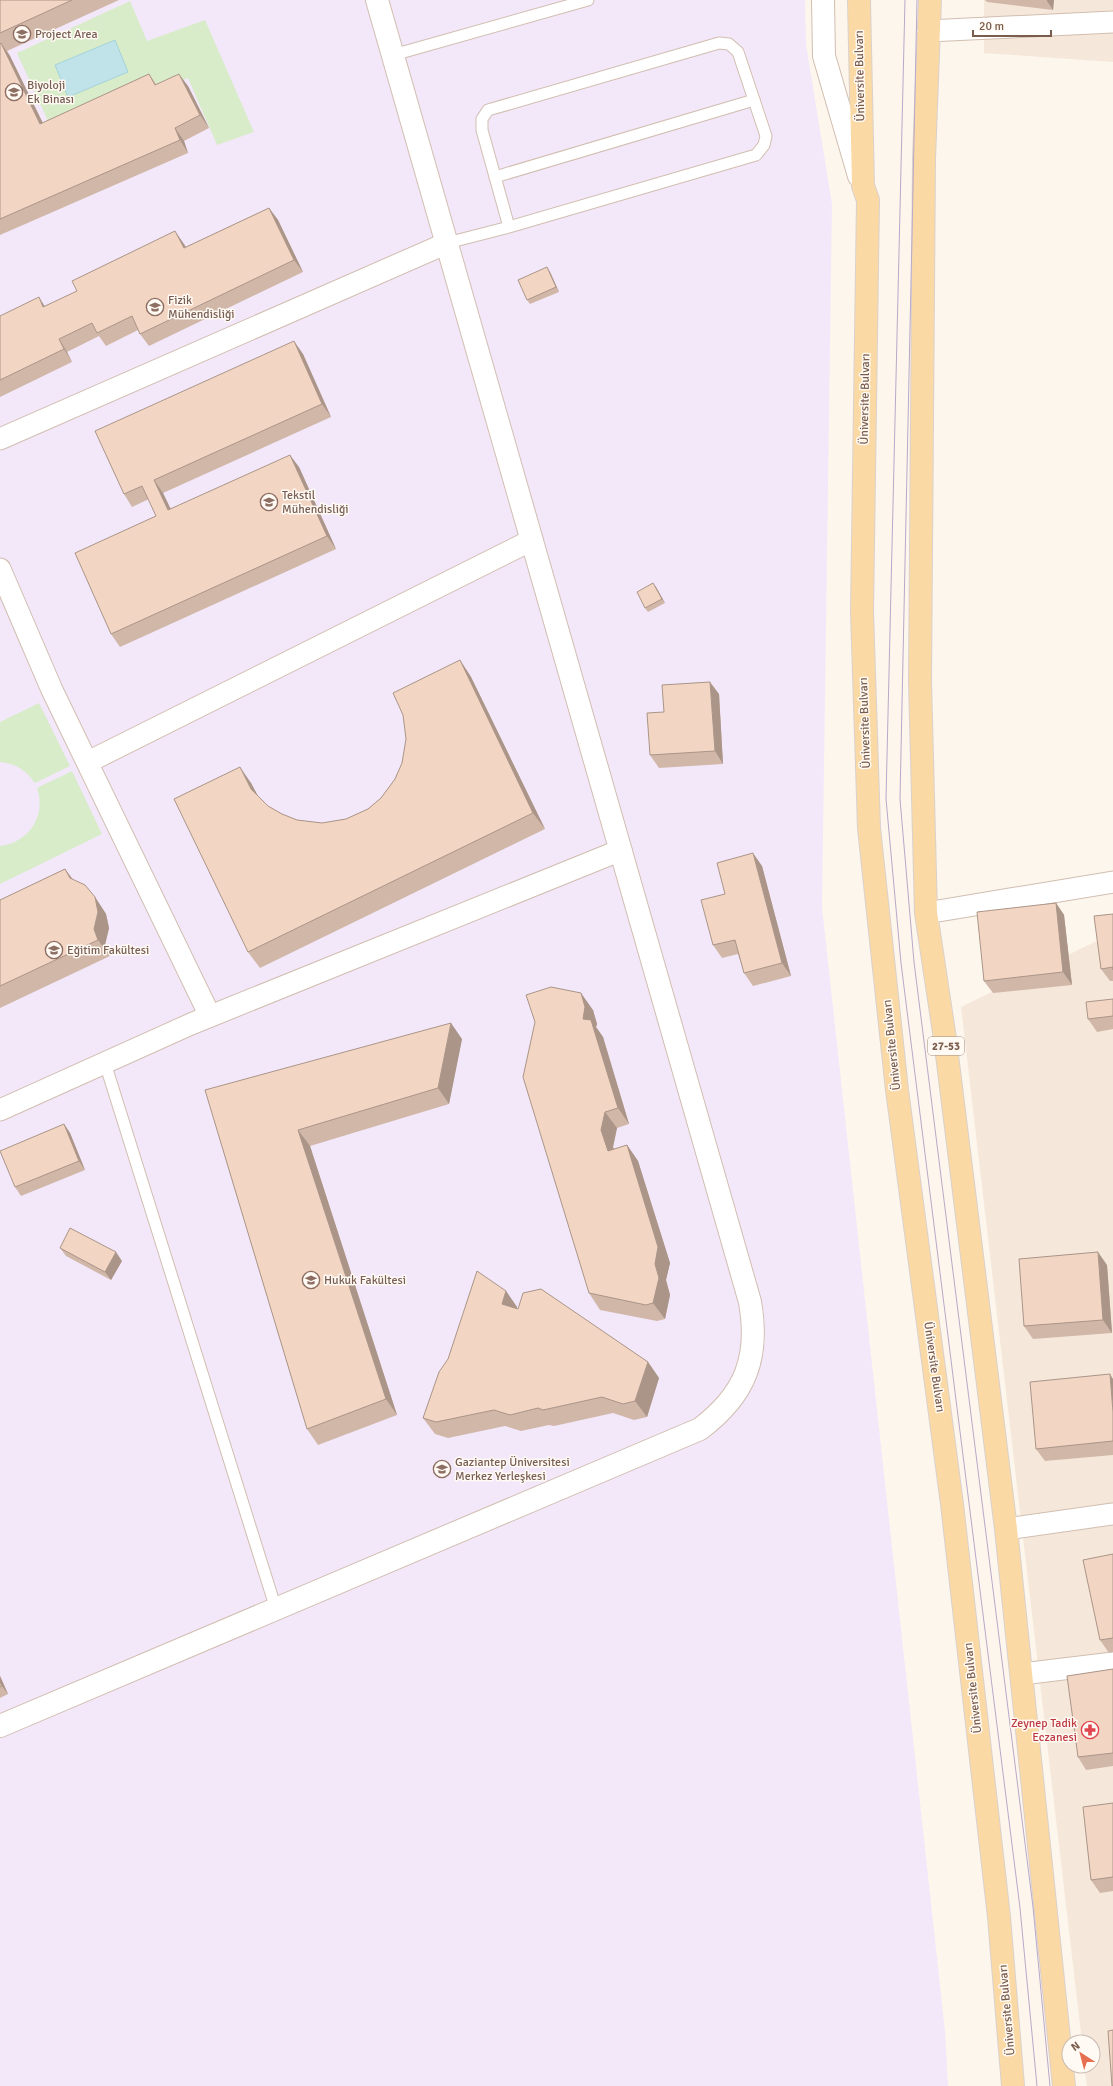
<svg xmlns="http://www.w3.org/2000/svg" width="1113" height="2086" viewBox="0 0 1113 2086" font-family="Signika,sans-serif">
<rect width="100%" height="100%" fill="#fdf6ec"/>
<g fill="#f5e8da">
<path d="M 984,0 L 1113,0 L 1113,62 L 984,53 Z"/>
<path d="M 1113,933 L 1113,2086 L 1087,2086 L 1084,2066 L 1093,2066 L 1093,2042 L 1082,2042 L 961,1007 Z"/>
</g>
<path fill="#f3e8fa" d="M 0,0 L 805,0 L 806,44 L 832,204 L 822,907 L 945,2031 L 948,2086 L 0,2086 Z"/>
<g fill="#d8ecc9">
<path d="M 130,1 L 147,41 L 205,20 L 254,132 L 217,145 L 188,78 L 53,132 L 17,53 Z"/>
<path d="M 39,703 L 70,766 L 35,783 C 26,770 15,763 0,762 L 0,722 Z"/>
<path d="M 72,771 L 102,834 L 0,884 L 0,846 C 28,843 47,816 37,788 Z"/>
</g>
<path fill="#bfe3e8" stroke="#a5d3da" d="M 115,40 L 128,72 L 68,97 L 55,65 Z"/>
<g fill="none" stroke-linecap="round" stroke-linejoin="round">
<defs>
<g id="service">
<path d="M 393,55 L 588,0"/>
<path d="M 495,177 L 754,100"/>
<path d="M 447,243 L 509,227 L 756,155 L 764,145 L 766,136 L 738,52 L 729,44 L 719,43 L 488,110 L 482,119 L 482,130 L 509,227"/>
<path d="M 105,1063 L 276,1609"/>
</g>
<g id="minor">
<path d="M 928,31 L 1113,22"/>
<path d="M 0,439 L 447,243"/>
<path d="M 0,569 L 52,690 L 210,1016"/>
<path d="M 88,762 L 532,540"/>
<path d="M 926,913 L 1113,882"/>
<path d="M 0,1110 L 191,1024 L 621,850"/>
<path d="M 1006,1529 L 1113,1514"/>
<path d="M 1022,1674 L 1113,1663"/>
</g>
<g id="tertiary">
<path d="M 823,0 L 824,56 L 859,176"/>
<path d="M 0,1726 L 700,1429 C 745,1395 760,1358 750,1302 L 377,0"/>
</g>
<g id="primary">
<path d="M 859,0 L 863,186 L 868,200 L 862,612 L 869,828 L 897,1090 L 952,1504 L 999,1917 L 1013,2086"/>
<path d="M 930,0 L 924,159 L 920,681 L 926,913 L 945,1039 L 1006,1529 L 1064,2086"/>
</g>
</defs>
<use href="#service" stroke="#d1beb0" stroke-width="13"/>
<use href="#minor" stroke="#d1beb0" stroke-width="23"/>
<use href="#tertiary" stroke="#d1beb0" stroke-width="24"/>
<use href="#primary" stroke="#dad1cd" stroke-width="24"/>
<use href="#service" stroke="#fff" stroke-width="11"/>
<use href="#minor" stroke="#fff" stroke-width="21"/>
<use href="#tertiary" stroke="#fff" stroke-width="22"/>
<use href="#primary" stroke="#fbd9a5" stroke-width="22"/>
<g stroke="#b9a8c9" stroke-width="1">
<path d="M 905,0 L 886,799 L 901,963 L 1020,1908 L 1037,2086"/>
<path d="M 917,0 L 900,799 L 914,962 L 1033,1907 L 1050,2086"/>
</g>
</g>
<g fill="#d1b7a8">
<path d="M 0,0 L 119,0 L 7,51 L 10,56 L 43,123 L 149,74 L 156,84 L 188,86 L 209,128 L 184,141 L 188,153 L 0,235 Z"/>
<path d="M 985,0 L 1054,0 L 1053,10 L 987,2 Z"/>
<path d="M 269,208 L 278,220 L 303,272 L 149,346 L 140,334 L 138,330 L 106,346 L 99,336 L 67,352 L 72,362 L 0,397 L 0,316 L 45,306 L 184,244 L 186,247 Z"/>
<path d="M 550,272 L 559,292 L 530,304 L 527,300 Z"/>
<path d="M 303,354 L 331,417 L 163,493 L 171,509 L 299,467 L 336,549 L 120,647 L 111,634 L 156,516 L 149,499 L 132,507 L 124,494 Z"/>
<path d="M 656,587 L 665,603 L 648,612 L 645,608 Z"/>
<path d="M 460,660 L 471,677 L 545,829 L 260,968 L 248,952 L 251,783 L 257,795 L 268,806 L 282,814 L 297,820 L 322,823 L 346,819 L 368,809 L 381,798 L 395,779 Z"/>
<path d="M 719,694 L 723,764 L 659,768 L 650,755 Z"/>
<path d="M 762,866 L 791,976 L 753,986 L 744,973 L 738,954 L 722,958 L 713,945 L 725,894 Z"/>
<path d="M 65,869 L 73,880 L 95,897 L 106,914 L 109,928 L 105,945 L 110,956 L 0,1008 L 0,900 Z"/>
<path d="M 1056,903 L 1064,915 L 1072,985 L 993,993 L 984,981 Z"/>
<path d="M 1113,914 L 1113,981 L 1110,981 L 1101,969 Z"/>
<path d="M 1113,999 L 1113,1029 L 1097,1032 L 1088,1019 Z"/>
<path d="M 593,1010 L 597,1024 L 596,1027 L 603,1037 L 629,1124 L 617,1128 L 613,1147 L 614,1149 L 627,1145 L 638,1161 L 670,1263 L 666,1280 L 670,1295 L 665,1319 L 657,1321 L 600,1310 L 589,1293 Z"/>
<path d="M 462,1039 L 449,1104 L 310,1146 L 397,1415 L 318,1445 L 307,1429 L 205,1090 Z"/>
<path d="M 64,1124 L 70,1133 L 85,1170 L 21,1196 L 15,1187 Z"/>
<path d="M 60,1248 L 122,1261 L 111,1280 L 66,1256 Z"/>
<path d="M 1107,1265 L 1112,1333 L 1033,1339 L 1024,1326 Z"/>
<path d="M 506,1291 L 517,1307 L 517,1309 L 648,1362 L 659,1378 L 647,1417 L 634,1420 L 613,1413 L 554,1426 L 549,1425 L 521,1431 L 505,1426 L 448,1438 L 435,1434 L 423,1418 Z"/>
<path d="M 1113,1379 L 1113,1455 L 1045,1461 L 1036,1449 Z"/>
<path d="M 1113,1554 L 1113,1652 L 1109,1653 L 1100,1640 Z"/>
<path d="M 1113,1669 L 1113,1766 L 1086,1770 L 1078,1757 Z"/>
<path d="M 0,1676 L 8,1694 L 0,1698 Z"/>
<path d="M 1113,1803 L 1113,1891 L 1100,1893 L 1091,1880 Z"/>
</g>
<g fill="#aa9588">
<path d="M 1047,0 L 1054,0 L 1053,10 L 1047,1 Z"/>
<path d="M 1,43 L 10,56 L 49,136 L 40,124 Z"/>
<path d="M 179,74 L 188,86 L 209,128 L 200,115 Z"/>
<path d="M 175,128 L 184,141 L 188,153 L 180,140 Z"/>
<path d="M 269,208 L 278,220 L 303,272 L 294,260 Z"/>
<path d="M 175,231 L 184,244 L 193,261 L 184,248 Z"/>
<path d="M 547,267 L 550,272 L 559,292 L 556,287 Z"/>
<path d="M 39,297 L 47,310 L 43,307 Z"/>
<path d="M 59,339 L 67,352 L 72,362 L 64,349 Z"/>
<path d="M 294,341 L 303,354 L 331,417 L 322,404 Z"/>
<path d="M 290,455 L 299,467 L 336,549 L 327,536 Z"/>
<path d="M 154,480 L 163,493 L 177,523 L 168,510 Z"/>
<path d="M 653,583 L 656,587 L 665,603 L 662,599 Z"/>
<path d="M 460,660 L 471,677 L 545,829 L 533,813 Z"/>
<path d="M 710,682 L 719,694 L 723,764 L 715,751 Z"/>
<path d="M 240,767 L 251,783 L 263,805 L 251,789 Z"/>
<path d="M 753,853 L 762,866 L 791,976 L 782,963 Z"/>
<path d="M 65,869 L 77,885 L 70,878 Z"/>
<path d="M 95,897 L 106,914 L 109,928 L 105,945 L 110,956 L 98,940 L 94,929 Z"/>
<path d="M 1056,903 L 1064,915 L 1072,985 L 1063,972 Z"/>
<path d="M 581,993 L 593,1010 L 597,1024 L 596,1027 L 603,1037 L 629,1124 L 618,1108 L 583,1019 Z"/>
<path d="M 451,1023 L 462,1039 L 449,1104 L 438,1088 Z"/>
<path d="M 605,1112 L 617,1128 L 613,1147 L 619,1167 L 608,1151 L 601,1130 Z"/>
<path d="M 64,1124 L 70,1133 L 85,1170 L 79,1161 Z"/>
<path d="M 298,1130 L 310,1146 L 397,1415 L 386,1399 Z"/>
<path d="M 627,1145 L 638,1161 L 670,1263 L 666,1280 L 670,1295 L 665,1319 L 653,1303 L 655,1264 Z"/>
<path d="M 116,1252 L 122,1261 L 111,1280 L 105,1272 Z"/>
<path d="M 1098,1252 L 1107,1265 L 1112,1333 L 1103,1320 Z"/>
<path d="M 506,1291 L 517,1307 L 513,1320 L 502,1304 Z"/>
<path d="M 648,1362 L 659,1378 L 647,1417 L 635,1401 Z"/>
<path d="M 1110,1374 L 1113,1379 L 1113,1412 Z"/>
<path d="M 0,1676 L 8,1694 L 2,1686 L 0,1681 Z"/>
</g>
<g fill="#f3d5c3" stroke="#aa9588">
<path d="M 0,0 L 72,0 L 0,33 Z"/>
<path d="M 1,43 L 40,124 L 149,74 L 155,85 L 179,74 L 200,115 L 175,128 L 180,140 L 0,219 L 0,44 Z"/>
<path d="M 269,208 L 294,260 L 140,334 L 132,316 L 97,333 L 92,323 L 59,339 L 64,349 L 0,380 L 0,316 L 39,297 L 43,307 L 77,291 L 72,281 L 175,231 L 184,248 Z"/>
<path d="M 547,267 L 556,287 L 527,300 L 518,280 Z"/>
<path d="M 294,341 L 322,404 L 154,480 L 168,510 L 290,455 L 327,536 L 111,634 L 75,553 L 156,516 L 142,486 L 124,494 L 95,431 Z"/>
<path d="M 653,583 L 662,599 L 645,608 L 637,592 Z"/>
<path d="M 460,660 L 533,813 L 248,952 L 174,799 L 240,767 L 251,789 L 268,806 L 282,814 L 297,820 L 322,823 L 346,819 L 368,809 L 381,798 L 395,779 L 402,763 L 406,739 L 403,715 L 393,693 Z"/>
<path d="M 710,682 L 715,751 L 650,755 L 647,713 L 664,712 L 662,685 Z"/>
<path d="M 753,853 L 782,963 L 744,973 L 735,940 L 713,945 L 701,900 L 725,894 L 717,863 Z"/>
<path d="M 65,869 L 70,878 L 85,885 L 95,897 L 98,912 L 94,929 L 98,940 L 0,986 L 0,900 Z"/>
<path d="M 1056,903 L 1063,972 L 984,981 L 977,912 Z"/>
<path d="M 1113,914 L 1113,970 L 1113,967 L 1101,969 L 1094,916 Z"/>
<path d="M 551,987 L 581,993 L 585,1007 L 583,1019 L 591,1020 L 618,1108 L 605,1112 L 601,1130 L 608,1151 L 627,1145 L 658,1247 L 655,1264 L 659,1278 L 653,1303 L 646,1305 L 589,1293 L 523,1077 L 535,1022 L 526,995 Z"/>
<path d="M 1113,999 L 1113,1016 L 1088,1019 L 1086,1002 Z"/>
<path d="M 451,1023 L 438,1088 L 298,1130 L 386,1399 L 307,1429 L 205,1090 Z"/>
<path d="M 64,1124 L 79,1161 L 15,1187 L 0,1151 Z"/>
<path d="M 70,1228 L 116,1252 L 105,1272 L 60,1248 Z"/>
<path d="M 1098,1252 L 1103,1320 L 1024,1326 L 1019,1259 Z"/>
<path d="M 477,1271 L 506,1291 L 502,1304 L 518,1309 L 523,1293 L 541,1289 L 648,1362 L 635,1401 L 623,1404 L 602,1397 L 543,1410 L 538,1408 L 510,1415 L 494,1410 L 436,1422 L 423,1418 L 439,1372 L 448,1359 Z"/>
<path d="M 1110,1374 L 1113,1412 L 1113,1441 L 1036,1449 L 1030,1382 Z"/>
<path d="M 1113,1554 L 1113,1638 L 1100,1640 L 1083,1560 Z"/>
<path d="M 1113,1669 L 1113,1753 L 1078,1757 L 1067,1676 Z"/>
<path d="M 0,1681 L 2,1686 L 0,1687 Z"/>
<path d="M 1113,1803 L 1113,1877 L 1091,1880 L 1083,1807 Z"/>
<path d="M 1113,2030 L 1113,2086 L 1112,2086 L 1108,2031 Z"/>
</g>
<defs>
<symbol id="university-ring" viewBox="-11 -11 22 22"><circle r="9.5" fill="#fffaf3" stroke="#8d6e63" stroke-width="1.5"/><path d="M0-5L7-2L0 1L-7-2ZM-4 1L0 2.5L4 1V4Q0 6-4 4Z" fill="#8d6e63"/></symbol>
<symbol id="pharmacy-ring" viewBox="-11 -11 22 22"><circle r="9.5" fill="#fffaf3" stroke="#e0444e" stroke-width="1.5"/><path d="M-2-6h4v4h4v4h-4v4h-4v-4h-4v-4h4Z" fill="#e0444e"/></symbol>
</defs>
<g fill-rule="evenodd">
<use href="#university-ring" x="12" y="24" width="20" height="20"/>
<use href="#university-ring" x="4" y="82" width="20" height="20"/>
<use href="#university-ring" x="145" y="297" width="20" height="20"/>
<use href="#university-ring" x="259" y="492" width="20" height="20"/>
<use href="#university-ring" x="44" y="940" width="20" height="20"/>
<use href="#university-ring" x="301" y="1270" width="20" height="20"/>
<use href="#university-ring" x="432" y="1459" width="20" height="20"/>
<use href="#pharmacy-ring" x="1080" y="1720" width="20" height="20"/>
</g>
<g text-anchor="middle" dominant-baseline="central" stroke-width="3" stroke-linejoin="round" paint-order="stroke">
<rect fill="#fffaf3" stroke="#a28b7f" stroke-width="1" x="928" y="1037" width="36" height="18" rx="3"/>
<g font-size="11" font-weight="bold" fill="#7a5c4d">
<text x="946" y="1046">27-53</text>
</g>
<g font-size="12" fill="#785e54" stroke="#fffaf3" text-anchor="start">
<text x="35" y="34">Project Area</text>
<text x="27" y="85">Biyoloji<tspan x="27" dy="14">Ek Binası</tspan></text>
<text x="168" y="300">Fizik<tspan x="168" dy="14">Mühendisliği</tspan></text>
<text x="282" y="495">Tekstil<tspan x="282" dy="14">Mühendisliği</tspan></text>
<text x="67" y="950">Eğitim Fakültesi</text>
<text x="324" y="1280">Hukuk Fakültesi</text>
<text x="455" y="1462">Gaziantep Üniversitesi<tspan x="455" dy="14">Merkez Yerleşkesi</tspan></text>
</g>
<g font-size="12" fill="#7a5c4d" stroke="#fffaf3">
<text transform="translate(860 76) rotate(-91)">Üniversite Bulvarı</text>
<text transform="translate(865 399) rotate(-89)">Üniversite Bulvarı</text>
<text transform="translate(865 723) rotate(-92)">Üniversite Bulvarı</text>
<text transform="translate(892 1045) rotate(-96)">Üniversite Bulvarı</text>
<text transform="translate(934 1367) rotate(82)">Üniversite Bulvarı</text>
<text transform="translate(973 1688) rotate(-96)">Üniversite Bulvarı</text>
<text transform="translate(1007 2010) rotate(-95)">Üniversite Bulvarı</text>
</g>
<g font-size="12" fill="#be3a42" stroke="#fffaf3" text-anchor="end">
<text x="1077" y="1723">Zeynep Tadik<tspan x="1077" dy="14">Eczanesi</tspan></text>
</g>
</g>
<g transform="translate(1081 2054) rotate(324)"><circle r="19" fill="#fffaf3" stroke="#cabbb1"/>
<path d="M0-3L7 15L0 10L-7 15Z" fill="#e76f51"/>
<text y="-6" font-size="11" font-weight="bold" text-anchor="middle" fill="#7a5c4d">N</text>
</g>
<path d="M973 30v6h78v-6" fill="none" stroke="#7a5c4d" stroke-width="2"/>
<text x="979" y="30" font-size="12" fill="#7a5c4d" stroke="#fffaf3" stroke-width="3" paint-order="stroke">20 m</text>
</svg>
